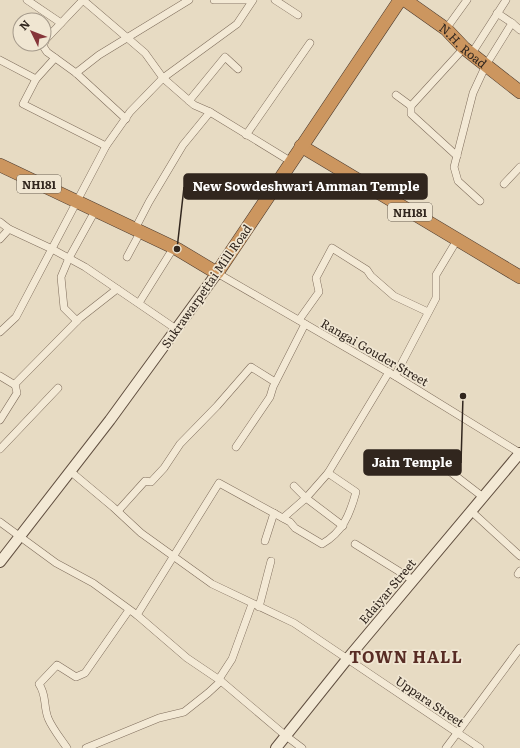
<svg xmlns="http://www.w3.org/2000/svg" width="520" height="748" viewBox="0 0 520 748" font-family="Literata,serif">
<rect width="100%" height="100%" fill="#e7dbc3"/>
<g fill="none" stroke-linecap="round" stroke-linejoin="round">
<defs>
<g id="street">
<path d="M 27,0 L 61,23"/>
<path d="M 83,0 L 145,53 L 163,78 L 194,105 L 210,112 L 290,161"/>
<path d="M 83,0 L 46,39 L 43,46 L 47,52 L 76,73 L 126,119"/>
<path d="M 214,0 L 250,0"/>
<path d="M 275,0 L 298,15"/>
<path d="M 512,23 L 520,30"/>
<path d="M 446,29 L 467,0"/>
<path d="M 472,53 L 506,0"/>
<path d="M 0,60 L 36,79 L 23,104 L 106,146"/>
<path d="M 76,73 L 99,55 L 189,0"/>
<path d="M 36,79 L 55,58"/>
<path d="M 396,95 L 411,106"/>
<path d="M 189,101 L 225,57 L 238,69"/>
<path d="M 246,135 L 310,43"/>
<path d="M 457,156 L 411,114 L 411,106 L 464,48"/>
<path d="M 504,184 L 520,167"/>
<path d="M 480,201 L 458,181 L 454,167 L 473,93 L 486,65 L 512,23 L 497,13"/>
<path d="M 0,222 L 9,229 L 0,239"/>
<path d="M 9,229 L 52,249 L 85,267 L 176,329"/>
<path d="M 135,229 L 149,202 L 183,145 L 210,112"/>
<path d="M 127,257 L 141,231"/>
<path d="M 217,273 L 395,376 L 520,453"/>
<path d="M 139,303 L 174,247"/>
<path d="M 299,320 L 319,292 L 316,278 L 332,248 L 367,270 L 371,276 L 394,296 L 428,312"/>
<path d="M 77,321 L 64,308 L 61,277 L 69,258 L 95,211"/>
<path d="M 0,332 L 16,317 L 106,146 L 130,112 L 163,78 L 237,24 L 253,0"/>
<path d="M 0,376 L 15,385"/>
<path d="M 395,376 L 436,298 L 436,275 L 457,240"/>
<path d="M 0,420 L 17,393 L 15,384 L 80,318 L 117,289"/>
<path d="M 236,447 L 270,397 L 273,387 L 305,324"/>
<path d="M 0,449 L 58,388"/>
<path d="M 409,454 L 444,467 L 483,497"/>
<path d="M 70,471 L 113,507 L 141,533 L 212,584 L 294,623 L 480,748"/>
<path d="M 294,486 L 306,498 L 343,526"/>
<path d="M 118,511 L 145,481 L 151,482 L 164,468 L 180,444 L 217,406 L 251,367 L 275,382"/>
<path d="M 471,511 L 520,556"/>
<path d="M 283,518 L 306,498 L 328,473 L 389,372"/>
<path d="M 0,522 L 56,563 L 93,583 L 137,615 L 187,658 L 221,681 L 286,736 L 302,748"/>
<path d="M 265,541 L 274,513"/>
<path d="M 355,544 L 413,580"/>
<path d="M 518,574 L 520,571"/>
<path d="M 259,607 L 271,561"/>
<path d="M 137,615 L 219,483 L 290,522 L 295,528 L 322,544 C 343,532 350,514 356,492 L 328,473"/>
<path d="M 219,679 L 232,659 L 252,604"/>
<path d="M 67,748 C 61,739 52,728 48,718 C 43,704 47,696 39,684 L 57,665 L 76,677 L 85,673 L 129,610"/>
<path d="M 86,748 L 159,718 L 184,712 L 208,693 L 221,681"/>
<path d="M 446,748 L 520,648"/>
</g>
<g id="secondary">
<path d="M 0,562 L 110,420 L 217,273"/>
<path d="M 276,748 L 348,658 L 520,453"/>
</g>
<g id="highway">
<path id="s1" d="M 405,0 L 446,29 L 464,48 L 520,92"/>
<path d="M 301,146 L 520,277"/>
<path d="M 0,165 L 177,249 L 217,273 L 400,0"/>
</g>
</defs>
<use href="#street" stroke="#7f6d5c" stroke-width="8"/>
<use href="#secondary" stroke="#614f40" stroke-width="12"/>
<use href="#highway" stroke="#4d3c30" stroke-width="14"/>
<use href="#street" stroke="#f3e9d5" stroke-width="7"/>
<use href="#secondary" stroke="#f3e9d5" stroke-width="10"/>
<use href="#highway" stroke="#cc965f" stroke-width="13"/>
</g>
<g text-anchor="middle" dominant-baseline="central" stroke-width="3.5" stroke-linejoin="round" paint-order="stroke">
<g fill="#f0e6d2" stroke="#6a6054" stroke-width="1">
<rect x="17" y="175" width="44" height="18" rx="3"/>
<rect x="388" y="203" width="44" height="18" rx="3"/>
</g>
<g font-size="11" font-weight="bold" fill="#31261e">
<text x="39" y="184">NH181</text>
<text x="410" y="212">NH181</text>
</g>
<g font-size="12" fill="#31261e" stroke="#f0e6d2">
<text stroke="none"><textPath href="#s1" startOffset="74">N.H. Road</textPath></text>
<text transform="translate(206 286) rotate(-55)">Sukrawarpettai Mill Road</text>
<text transform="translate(375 352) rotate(30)">Rangai Gouder Street</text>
<text transform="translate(387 591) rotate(-50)">Edaiyar Street</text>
<text transform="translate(430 701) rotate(34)">Uppara Street</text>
</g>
<g font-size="16" font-weight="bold" letter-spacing="1" fill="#582c24" stroke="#f0e6d2">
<text x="406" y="656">TOWN HALL</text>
</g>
</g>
<path fill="none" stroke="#31261e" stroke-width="1.5" d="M177 249L184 187M463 396L461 463"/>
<g fill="#31261e" stroke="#f0e6d2" stroke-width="1.5">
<circle cx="177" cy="249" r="4"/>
<circle cx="463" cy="396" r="4"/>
</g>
<g fill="#31261e" stroke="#31261e" stroke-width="1.5">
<rect x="184" y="174" width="243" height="25" rx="4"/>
<rect x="364" y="450" width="97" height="25" rx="4"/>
</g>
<g font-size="13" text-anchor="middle" font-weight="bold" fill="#fff">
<text x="306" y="191">New Sowdeshwari Amman Temple</text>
<text x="412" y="467">Jain Temple</text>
</g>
<g transform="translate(32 32) rotate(313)"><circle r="19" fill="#f0e6d2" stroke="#a4998a"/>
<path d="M0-3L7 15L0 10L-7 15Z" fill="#863539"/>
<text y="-6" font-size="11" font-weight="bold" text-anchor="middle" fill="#31261e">N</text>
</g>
</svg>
